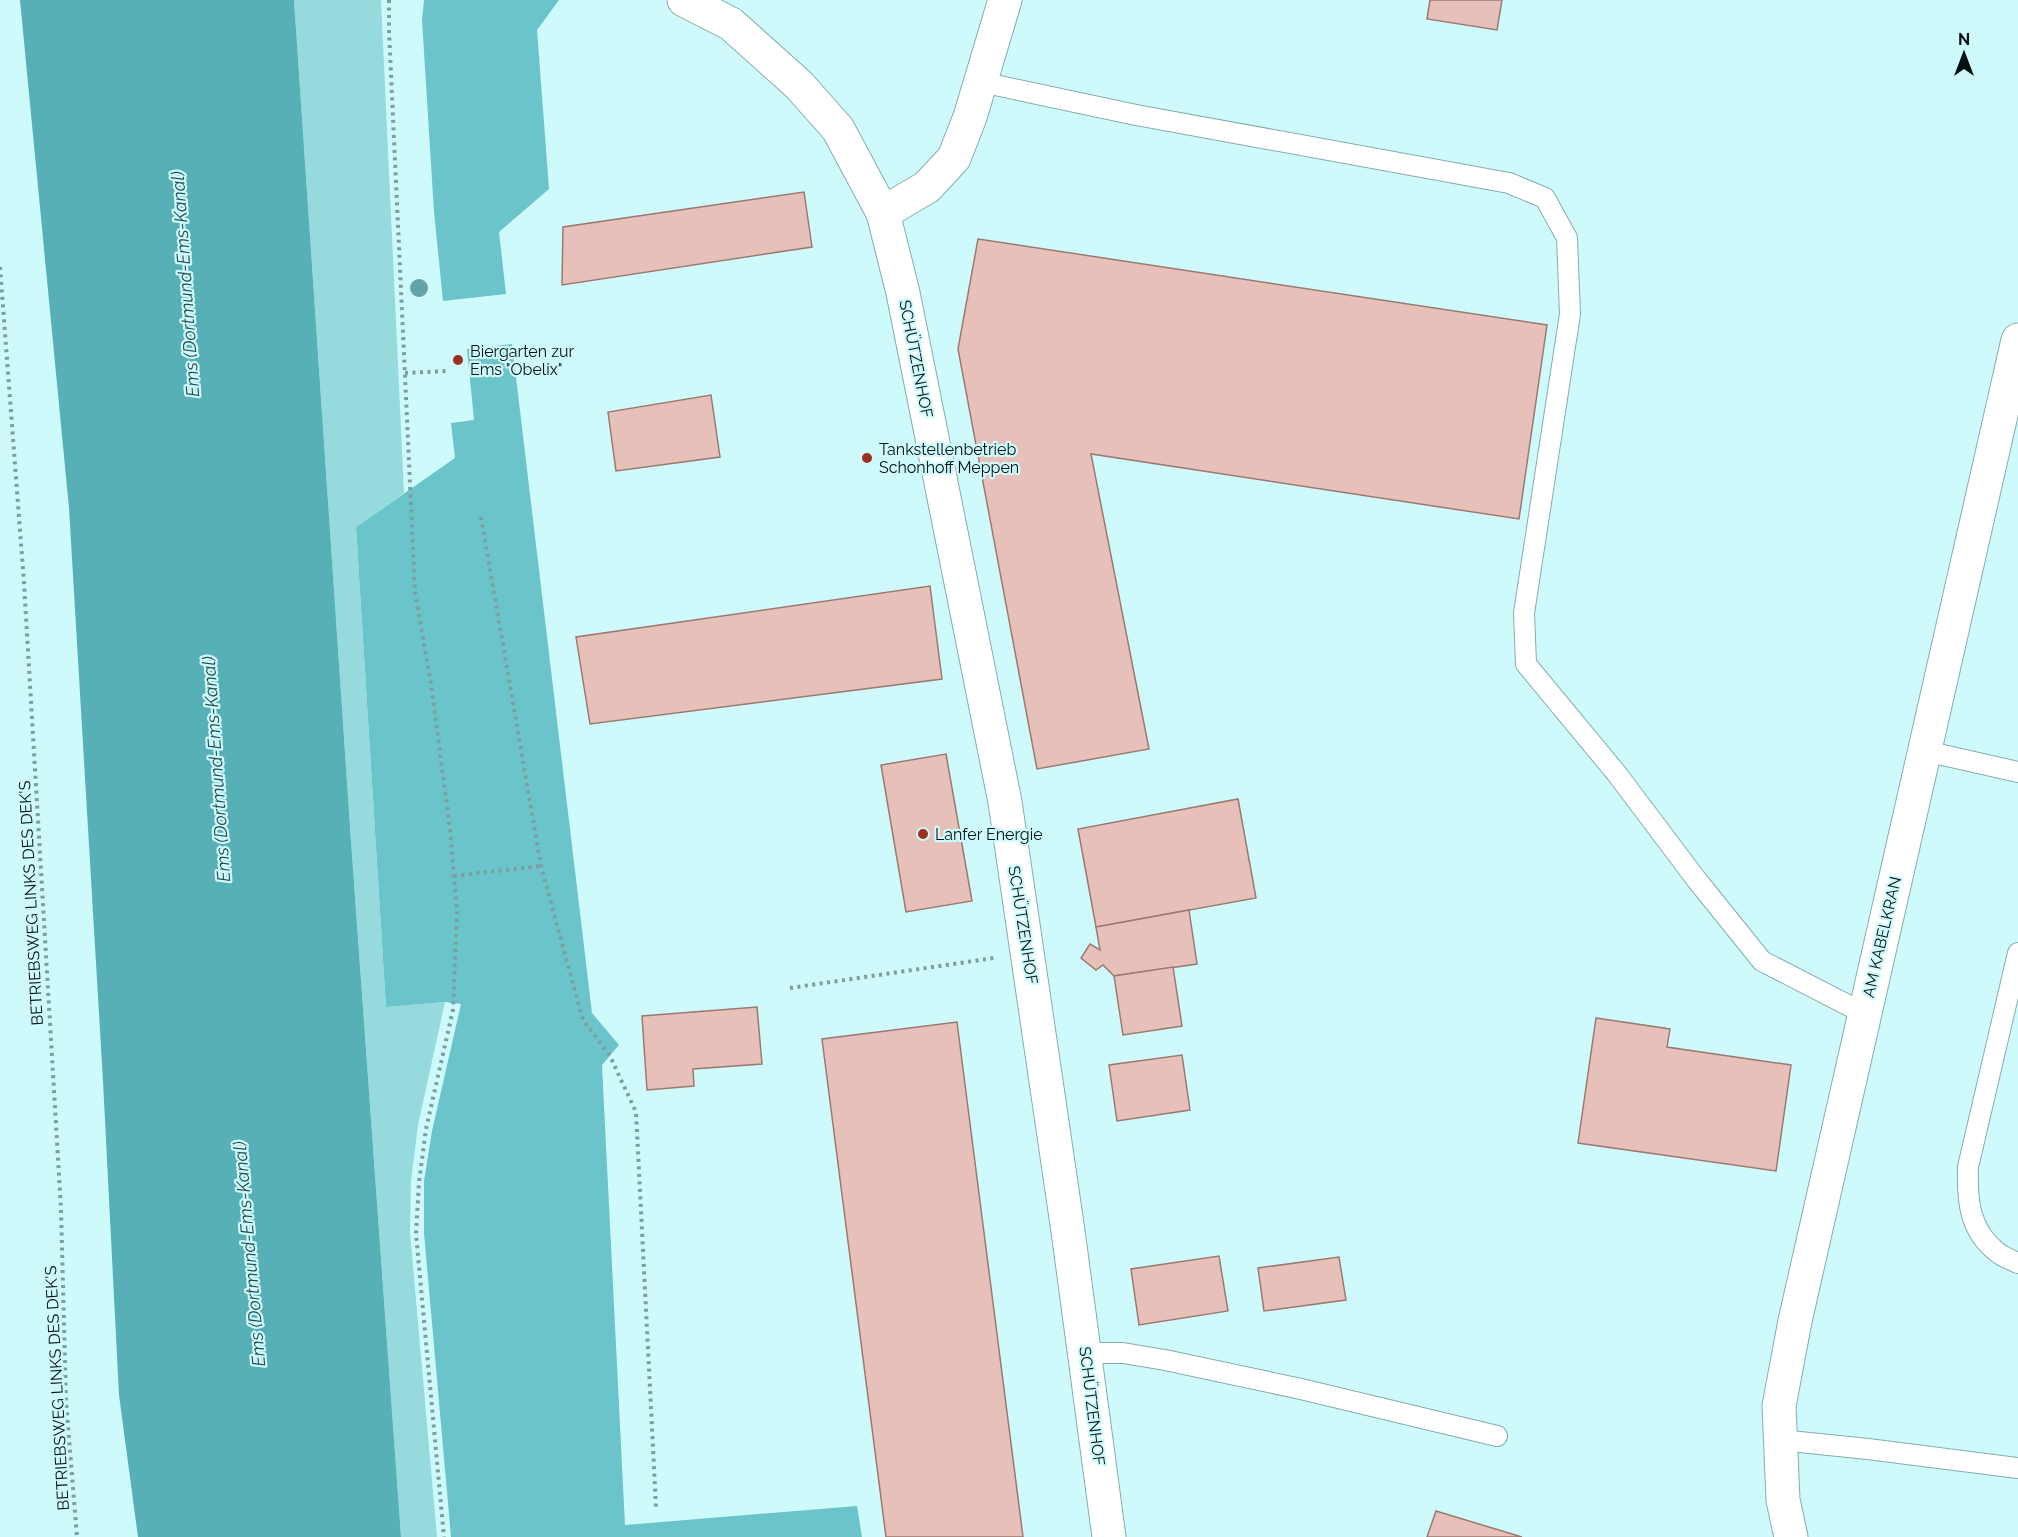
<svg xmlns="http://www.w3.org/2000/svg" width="2018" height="1537" viewBox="0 0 2018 1537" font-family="Raleway,sans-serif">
<rect width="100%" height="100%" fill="#cffafc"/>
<path fill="#96dade" d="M 294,0 L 381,0 L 404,493 L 356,527 L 386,1007 L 445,1002 L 418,1125 L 411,1181 L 410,1232 L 437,1537 L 401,1537 L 351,841 Z"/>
<g fill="#6bc4ca">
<path d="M 424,0 L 559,0 L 537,30 L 549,189 L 499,232 L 506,294 L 443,301 L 434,212 L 422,20 Z"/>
<path d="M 512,344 L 592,1013 L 619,1045 L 602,1065 L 625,1525 L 857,1506 L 862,1537 L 451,1537 L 424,1233 L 424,1181 L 432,1131 L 461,1004 L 445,1002 L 386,1007 L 356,527 L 455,458 L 451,423 L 474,420 L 467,349 Z"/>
</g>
<path fill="#56b0b5" d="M 20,0 L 294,0 L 351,841 L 401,1537 L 138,1537 L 119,1395 L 103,1081 L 69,508 Z"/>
<g fill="#e7c1b9" stroke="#9b7972" stroke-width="1.5">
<path d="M 1430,0 L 1502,0 L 1497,30 L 1427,19 Z"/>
<path d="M 804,192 L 812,247 L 562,285 L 563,227 Z"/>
<path d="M 978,239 L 1547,325 L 1519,519 L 1091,454 L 1149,749 L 1037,769 L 958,349 Z"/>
<path d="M 711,395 L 720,457 L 616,471 L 608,412 Z"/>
<path d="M 930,586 L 942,679 L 590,724 L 576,637 Z"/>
<path d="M 946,754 L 972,901 L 906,912 L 881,765 Z"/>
<path d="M 1238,799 L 1256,898 L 1096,927 L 1078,829 Z"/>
<path d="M 1189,910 L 1197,964 L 1114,976 L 1103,965 L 1096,970 L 1081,958 L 1090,944 L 1100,950 L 1096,927 Z"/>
<path d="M 1173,967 L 1182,1026 L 1123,1035 L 1114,976 Z"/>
<path d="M 757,1007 L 762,1064 L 693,1069 L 694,1086 L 647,1090 L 642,1016 Z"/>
<path d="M 1596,1018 L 1670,1029 L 1667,1047 L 1791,1065 L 1776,1171 L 1578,1143 Z"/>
<path d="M 957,1022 L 1023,1537 L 886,1537 L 822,1039 Z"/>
<path d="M 1182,1055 L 1190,1110 L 1117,1121 L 1109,1065 Z"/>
<path d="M 1219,1256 L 1228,1311 L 1139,1325 L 1131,1269 Z"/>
<path d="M 1339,1257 L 1346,1300 L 1264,1311 L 1258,1268 Z"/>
<path d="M 1436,1511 L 1522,1537 L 1427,1537 Z"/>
</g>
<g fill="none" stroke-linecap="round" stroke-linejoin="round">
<defs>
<g id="lane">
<path d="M 981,82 L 1136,115 L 1509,183 L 1545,198 L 1567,238 L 1570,314 L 1524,613 L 1526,664 L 1617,774 L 1696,879 L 1762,961 L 1865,1014"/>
<path d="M 1925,751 L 2018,772"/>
<path d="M 2018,953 L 1968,1167 C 1967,1200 1969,1230 1997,1252 C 2003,1257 2011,1260 2018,1263"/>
<path d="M 1085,1353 L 1123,1353 L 1165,1360 L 1301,1389 L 1497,1436"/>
<path d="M 1780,1440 L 1868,1449 L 2018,1468"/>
</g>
<g id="street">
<path d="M 684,0 L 731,24 L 799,85 L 838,129 L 883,213 L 903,293 L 1005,802 L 1068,1231 L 1109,1537"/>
<path d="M 883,213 L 927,187 L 954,158 L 970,117 L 1005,0"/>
<path d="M 1791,1537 L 1783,1500 L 1779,1406 L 1795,1321 L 2018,340"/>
</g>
</defs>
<use href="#lane" stroke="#84adaf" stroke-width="22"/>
<use href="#street" stroke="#84adaf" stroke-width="35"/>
<g stroke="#7d9d9e" stroke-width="4" stroke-dasharray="3 4.5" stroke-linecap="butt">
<path d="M 389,0 L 389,31 L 415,592 L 431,684 L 450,829 L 457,912 L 453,1010 L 426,1129 L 419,1182 L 416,1234 L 444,1537"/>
<path d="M 0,267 L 24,583 L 61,1209 L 66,1401 L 77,1537"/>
<path d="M 405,373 L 448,371"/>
<path d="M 481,517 L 541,866 L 583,1020 L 610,1056 L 636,1112 L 656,1507"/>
<path d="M 454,876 L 541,866"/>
<path d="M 790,988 L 994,958"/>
</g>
<use href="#lane" stroke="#fff" stroke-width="20"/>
<use href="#street" stroke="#fff" stroke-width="33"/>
</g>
<circle fill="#64a3a6" cx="419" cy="288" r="9"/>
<g fill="#9b311f" stroke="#cffafc" stroke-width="2">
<circle cx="458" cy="360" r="6"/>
<circle cx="867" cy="458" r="6"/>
<circle cx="923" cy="834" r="6"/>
</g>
<g text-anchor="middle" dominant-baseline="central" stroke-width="4.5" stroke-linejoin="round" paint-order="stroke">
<g font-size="16" fill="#041213" stroke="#cffafc" text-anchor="start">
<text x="470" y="351">Biergarten zur<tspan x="470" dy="18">Ems "Obelix"</tspan></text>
<text x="879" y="449">Tankstellenbetrieb<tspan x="879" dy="18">Schonhoff Meppen</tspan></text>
<text x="935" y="834">Lanfer Energie</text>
</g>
<g font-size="16" fill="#041213" stroke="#cffafc">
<text transform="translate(916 359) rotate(79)">SCHÜTZENHOF</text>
<text transform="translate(31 903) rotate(-93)">BETRIEBSWEG LINKS DES DEK'S</text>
<text transform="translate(1023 925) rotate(81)">SCHÜTZENHOF</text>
<text transform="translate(1882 937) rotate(-77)">AM KABELKRAN</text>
<text transform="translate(57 1388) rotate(-93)">BETRIEBSWEG LINKS DES DEK'S</text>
<text transform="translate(1092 1406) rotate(83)">SCHÜTZENHOF</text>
</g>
<g font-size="18" font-style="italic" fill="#224b4e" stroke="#cffafc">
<text transform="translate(185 284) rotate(-94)">Ems (Dortmund-Ems-Kanal)</text>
<text transform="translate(216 769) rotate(-94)">Ems (Dortmund-Ems-Kanal)</text>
<text transform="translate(249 1254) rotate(-95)">Ems (Dortmund-Ems-Kanal)</text>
</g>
</g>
<g transform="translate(1964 54)" stroke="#cffafc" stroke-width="4.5" paint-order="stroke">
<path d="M0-4.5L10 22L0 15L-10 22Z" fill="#041213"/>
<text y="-9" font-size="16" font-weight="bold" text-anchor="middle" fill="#041213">N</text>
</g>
</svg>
